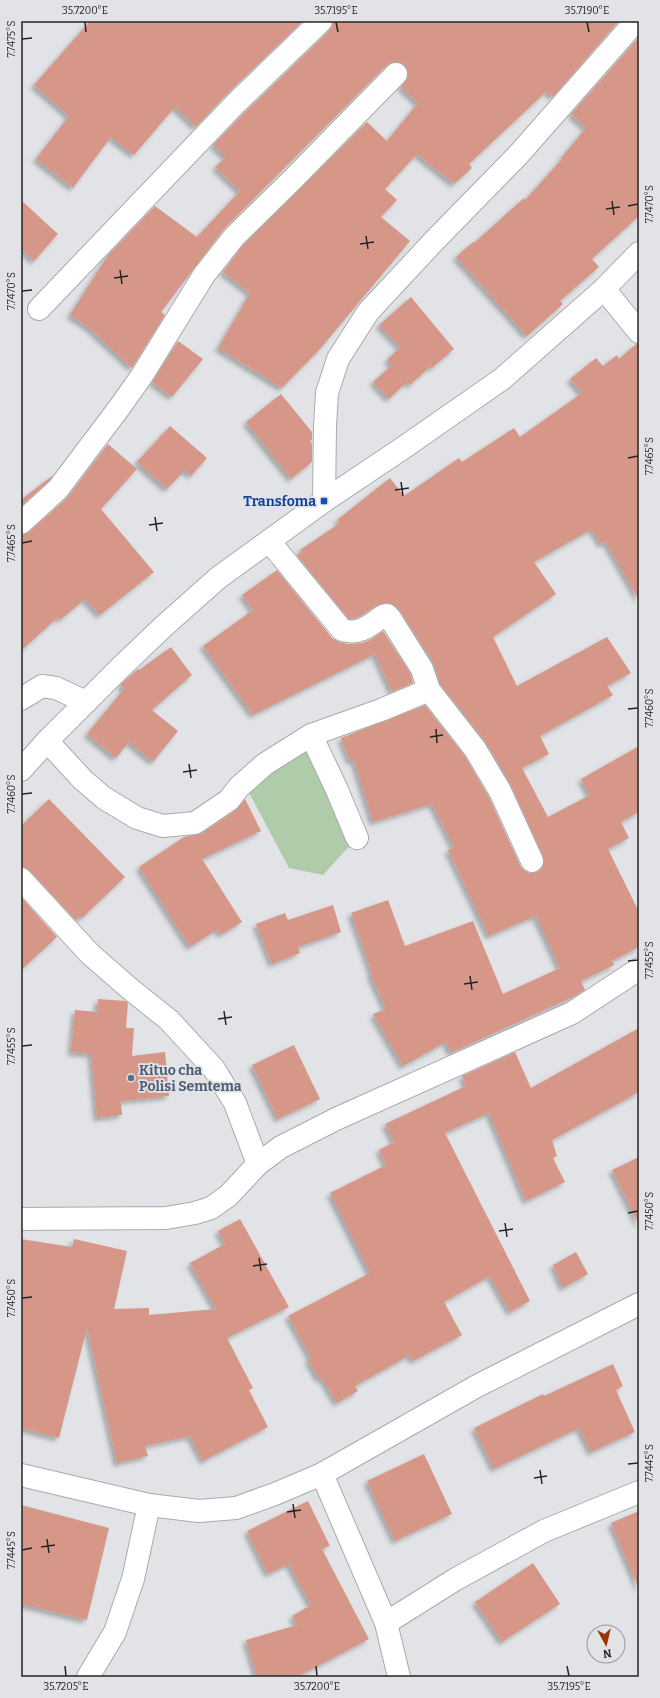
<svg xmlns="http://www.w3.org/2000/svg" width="660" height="1698" viewBox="0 0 660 1698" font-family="Bitter,serif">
<defs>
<filter id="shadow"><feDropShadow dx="-3.5" dy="3.5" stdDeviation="2" flood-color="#0004"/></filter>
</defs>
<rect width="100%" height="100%" fill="#e1e3e6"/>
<path fill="#b0cbaa" d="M 314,728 L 354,841 L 323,875 L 289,868 L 245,785 Z"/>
<g fill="#d79788" filter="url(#shadow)">
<path d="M 90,21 L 303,21 L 227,94 L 196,127 L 175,107 L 134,155 L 111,137 L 73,188 L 36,159 L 69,116 L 34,85 Z"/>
<path d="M 333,21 L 619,21 L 553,97 L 547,91 L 469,164 L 472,168 L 454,184 L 417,154 L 385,189 L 397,200 L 381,217 L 410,241 L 320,349 L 282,388 L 218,348 L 250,293 L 223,272 L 243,245 L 367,122 L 387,141 L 418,103 L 401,87 L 408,77 L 408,71 L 405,65 L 399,62 L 393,62 L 387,65 L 224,229 L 161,312 L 165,315 L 132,368 L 88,327 L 70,315 L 108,255 L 155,206 L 197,237 L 240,191 L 215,167 L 226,157 L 213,145 L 245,112 L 330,30 Z"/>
<path d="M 639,37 L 639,216 L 592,259 L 599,267 L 560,301 L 563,304 L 527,336 L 456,257 L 473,242 L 474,243 L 524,198 L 525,200 L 562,159 L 561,158 L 586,128 L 571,114 Z"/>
<path d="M 21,200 L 58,234 L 34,261 L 21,249 Z"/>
<path d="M 411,297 L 454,349 L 432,368 L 430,367 L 410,385 L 407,382 L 389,399 L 373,382 L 392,365 L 387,360 L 400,347 L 379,325 Z"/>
<path d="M 178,341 L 203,359 L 172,397 L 152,382 Z"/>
<path d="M 636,344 L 639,344 L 639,600 L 606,542 L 601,544 L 592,529 L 534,562 L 556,594 L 493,637 L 517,686 L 607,637 L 631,673 L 607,686 L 613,695 L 540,736 L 549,754 L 522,768 L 548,817 L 590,795 L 581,779 L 639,746 L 639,812 L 621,822 L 629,838 L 608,849 L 639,912 L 639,947 L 612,961 L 614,965 L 581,981 L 585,990 L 573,997 L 451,1053 L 446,1042 L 403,1066 L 373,1014 L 386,1009 L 370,974 L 372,973 L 351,913 L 388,900 L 405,946 L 473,921 L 503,994 L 560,968 L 536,916 L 489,936 L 448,850 L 454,847 L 432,804 L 373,822 L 354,760 L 350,761 L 341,738 L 425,705 L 465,756 L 489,797 L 521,867 L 525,871 L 530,873 L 538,872 L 542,868 L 544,863 L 543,856 L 511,785 L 485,741 L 440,684 L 433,662 L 399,609 L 391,603 L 384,603 L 376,606 L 359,617 L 349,619 L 297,555 L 302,552 L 300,550 L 340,523 L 337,520 L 390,478 L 404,496 L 459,458 L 462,462 L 514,428 L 520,437 L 582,393 L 570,379 L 596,358 L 603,366 L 617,355 L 619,359 Z"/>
<path d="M 281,394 L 312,432 L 312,440 L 310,441 L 312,444 L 312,462 L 291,479 L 246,422 Z"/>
<path d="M 170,426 L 207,458 L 191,476 L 185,470 L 167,489 L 137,462 Z"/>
<path d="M 108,444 L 137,469 L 101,509 L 154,572 L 100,615 L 85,599 L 60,620 L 58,617 L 21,651 L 21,535 L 29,532 L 67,498 Z"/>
<path d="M 53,475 L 49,481 L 21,506 L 21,500 Z"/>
<path d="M 277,570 L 332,638 L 339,642 L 348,644 L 362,643 L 370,640 L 383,631 L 411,674 L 413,683 L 392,692 L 375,654 L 253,715 L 203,646 L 253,610 L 242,595 Z"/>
<path d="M 171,647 L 192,675 L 152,710 L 178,731 L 153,762 L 129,742 L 116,758 L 87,734 L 124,689 L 120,685 L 138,669 L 139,670 Z"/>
<path d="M 49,799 L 125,877 L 82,918 L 80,916 L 76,920 L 30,871 L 21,867 L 21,826 Z"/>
<path d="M 245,799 L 261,831 L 202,859 L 242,922 L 221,935 L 218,929 L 190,947 L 139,867 L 184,837 L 202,833 L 236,810 Z"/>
<path d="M 21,897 L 57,937 L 21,970 Z"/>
<path d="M 333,905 L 341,932 L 298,947 L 300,953 L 272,964 L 256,924 L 285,913 L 288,920 Z"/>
<path d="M 98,999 L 126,1001 L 128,1003 L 126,1028 L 134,1028 L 132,1056 L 165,1052 L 169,1096 L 121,1101 L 122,1115 L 97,1118 L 91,1054 L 71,1052 L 75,1010 L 97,1012 Z"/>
<path d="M 639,1028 L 639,1092 L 552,1140 L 557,1156 L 553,1158 L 565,1182 L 526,1201 L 489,1113 L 445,1133 L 530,1301 L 510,1312 L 490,1276 L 444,1302 L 462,1335 L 413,1361 L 410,1355 L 355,1386 L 358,1391 L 337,1403 L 322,1378 L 319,1379 L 308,1360 L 311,1358 L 288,1316 L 370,1273 L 330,1193 L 386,1165 L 379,1150 L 394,1142 L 385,1124 L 466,1086 L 462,1076 L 515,1052 L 531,1088 Z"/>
<path d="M 294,1045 L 320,1099 L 278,1119 L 252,1065 Z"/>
<path d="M 639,1157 L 639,1225 L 612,1170 Z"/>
<path d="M 240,1219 L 289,1307 L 227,1338 L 253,1388 L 249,1390 L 268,1427 L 203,1461 L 190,1436 L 145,1446 L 148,1456 L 117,1463 L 87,1328 L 59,1438 L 21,1428 L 21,1239 L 72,1247 L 74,1239 L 127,1251 L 114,1309 L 149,1308 L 149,1315 L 216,1309 L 190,1263 L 225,1244 L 218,1231 Z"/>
<path d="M 576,1252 L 588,1274 L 563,1288 L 553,1265 Z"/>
<path d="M 613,1364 L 623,1386 L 616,1390 L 635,1432 L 591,1452 L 579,1428 L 494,1469 L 474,1428 L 543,1394 L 544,1396 Z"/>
<path d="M 424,1454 L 452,1514 L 395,1541 L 367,1481 Z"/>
<path d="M 308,1501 L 330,1546 L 322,1549 L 369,1639 L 297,1677 L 257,1677 L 246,1640 L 297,1625 L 292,1616 L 311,1605 L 289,1564 L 268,1574 L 247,1531 Z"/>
<path d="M 21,1505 L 109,1528 L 87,1620 L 21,1604 Z"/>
<path d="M 639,1511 L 639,1589 L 611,1523 Z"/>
<path d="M 533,1563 L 560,1604 L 502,1642 L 475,1602 Z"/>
</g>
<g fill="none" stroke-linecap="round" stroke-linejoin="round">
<defs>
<g id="street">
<path d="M 604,289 L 639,332"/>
<path d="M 39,309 L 236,103 L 321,21"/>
<path d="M 324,501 L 325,426 L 327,393 L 338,359 L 368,312 L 434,241 L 519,154 L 636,21"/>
<path d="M 21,523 L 58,489 L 119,408 L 141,377 L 204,275 L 234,237 L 293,179 L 396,74"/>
<path d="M 269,541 L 342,630 C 360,635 369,626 383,616 L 387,615 L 390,618 L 422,669 L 429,690 L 475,749 L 500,791 L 532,861"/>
<path d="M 21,699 L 42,686 L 56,688 L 86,702"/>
<path d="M 311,735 L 381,710 L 429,690"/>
<path d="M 47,741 L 83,780 L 104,798 L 137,818 L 163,826 L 195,823 L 229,800 L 239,787 L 265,764 L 311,735 L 337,790 L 357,838"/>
<path d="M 21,879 L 90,954 L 129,988 L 169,1020 L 214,1069 L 235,1103 L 258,1164"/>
<path d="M 21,1219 L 166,1218 L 195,1213 L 211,1208 L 228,1196 L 258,1164 L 281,1147 L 336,1119 L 572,1013 L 639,969"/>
<path d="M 322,1474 L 386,1623 L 399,1677"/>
<path d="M 21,1475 L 149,1505 L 199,1511 L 236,1508 L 275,1494 L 322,1474 L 477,1386 L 639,1304"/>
<path d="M 386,1623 L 456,1579 L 544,1531 L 639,1492"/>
<path d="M 88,1677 L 115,1632 L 133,1579 L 149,1505"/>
</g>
<path id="secondary" d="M 21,770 L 47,741 L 119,669 L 164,626 L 218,578 L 324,501 L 403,448 L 502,379 L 604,289 L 639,253"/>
</defs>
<use href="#street" stroke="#a8aaac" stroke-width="24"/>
<use href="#secondary" stroke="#a8aaac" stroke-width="24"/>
<use href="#street" stroke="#fff" stroke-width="22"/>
<use href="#secondary" stroke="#fff" stroke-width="22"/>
</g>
<path fill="none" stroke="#252526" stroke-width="1.5" d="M 85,22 L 86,32M 336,22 L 338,32M 587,22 L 589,32M 22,39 L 32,38M 612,201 L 614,215M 628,206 L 638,204M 606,209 L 620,207M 366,236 L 368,249M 360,244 L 374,242M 120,270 L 122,284M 114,278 L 128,276M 22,291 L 32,290M 628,458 L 638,456M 401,482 L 403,496M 395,490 L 409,488M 155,517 L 157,531M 149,525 L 163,523M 22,543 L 32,541M 628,709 L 638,708M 436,729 L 437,743M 430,737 L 443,735M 189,764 L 191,778M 183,772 L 197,770M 22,794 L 32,793M 628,961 L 638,960M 470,976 L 472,990M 464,984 L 478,982M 224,1011 L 226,1025M 218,1019 L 232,1017M 22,1046 L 32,1045M 628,1213 L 638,1211M 505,1223 L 507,1237M 499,1231 L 513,1229M 259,1258 L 261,1271M 253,1266 L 267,1264M 22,1298 L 32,1297M 628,1464 L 638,1463M 540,1470 L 542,1484M 534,1478 L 547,1476M 293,1504 L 295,1518M 287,1512 L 301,1510M 47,1539 L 49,1553M 41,1547 L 55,1545M 22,1550 L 32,1548M 65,1666 L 66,1676M 316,1666 L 317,1676M 567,1666 L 569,1676"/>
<rect fill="#1a4fb4" stroke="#e1e3e6" stroke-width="1.5" x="320" y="497" width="8" height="8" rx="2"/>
<circle fill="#5c6f8a" stroke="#e1e3e6" stroke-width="1.5" cx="131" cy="1078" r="4"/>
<g text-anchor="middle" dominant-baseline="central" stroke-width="3.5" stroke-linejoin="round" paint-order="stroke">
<g font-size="14" font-weight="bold" fill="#164399" stroke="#e1e3e6" text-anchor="end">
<text x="316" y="501">Transfoma</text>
</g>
<g font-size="14" font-weight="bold" fill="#4e5e75" stroke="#e1e3e6" text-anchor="start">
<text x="139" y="1070">Kituo cha<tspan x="139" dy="16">Polisi Semtema</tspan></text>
</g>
</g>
<rect width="660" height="1698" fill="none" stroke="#e1e3e6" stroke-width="44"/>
<g transform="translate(606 1644) rotate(172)"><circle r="19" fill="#e1e3e6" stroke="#969799"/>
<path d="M0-3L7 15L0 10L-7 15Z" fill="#993600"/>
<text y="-6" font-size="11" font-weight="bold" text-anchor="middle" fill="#252526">N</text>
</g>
<rect x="22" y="22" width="616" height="1654" fill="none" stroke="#252526" stroke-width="1.5"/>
<g font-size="10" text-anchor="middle" fill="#252526">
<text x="85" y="14">35.7200°E</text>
<text x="336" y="14">35.7195°E</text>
<text x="587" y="14">35.7190°E</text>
<text transform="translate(11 39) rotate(-90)" y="4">7.7475°S</text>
<text transform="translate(649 204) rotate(-90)" y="4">7.7470°S</text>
<text transform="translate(11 291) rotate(-90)" y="4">7.7470°S</text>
<text transform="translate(649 456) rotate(-90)" y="4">7.7465°S</text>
<text transform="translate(11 543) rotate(-90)" y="4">7.7465°S</text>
<text transform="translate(649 708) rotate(-90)" y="4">7.7460°S</text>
<text transform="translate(11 794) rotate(-90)" y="4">7.7460°S</text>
<text transform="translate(649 960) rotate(-90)" y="4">7.7455°S</text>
<text transform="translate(11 1046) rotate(-90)" y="4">7.7455°S</text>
<text transform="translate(649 1211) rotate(-90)" y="4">7.7450°S</text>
<text transform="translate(11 1298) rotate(-90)" y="4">7.7450°S</text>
<text transform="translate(649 1463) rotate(-90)" y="4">7.7445°S</text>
<text transform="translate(11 1550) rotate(-90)" y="4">7.7445°S</text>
<text x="66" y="1690">35.7205°E</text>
<text x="317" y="1690">35.7200°E</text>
<text x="569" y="1690">35.7195°E</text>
</g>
</svg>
